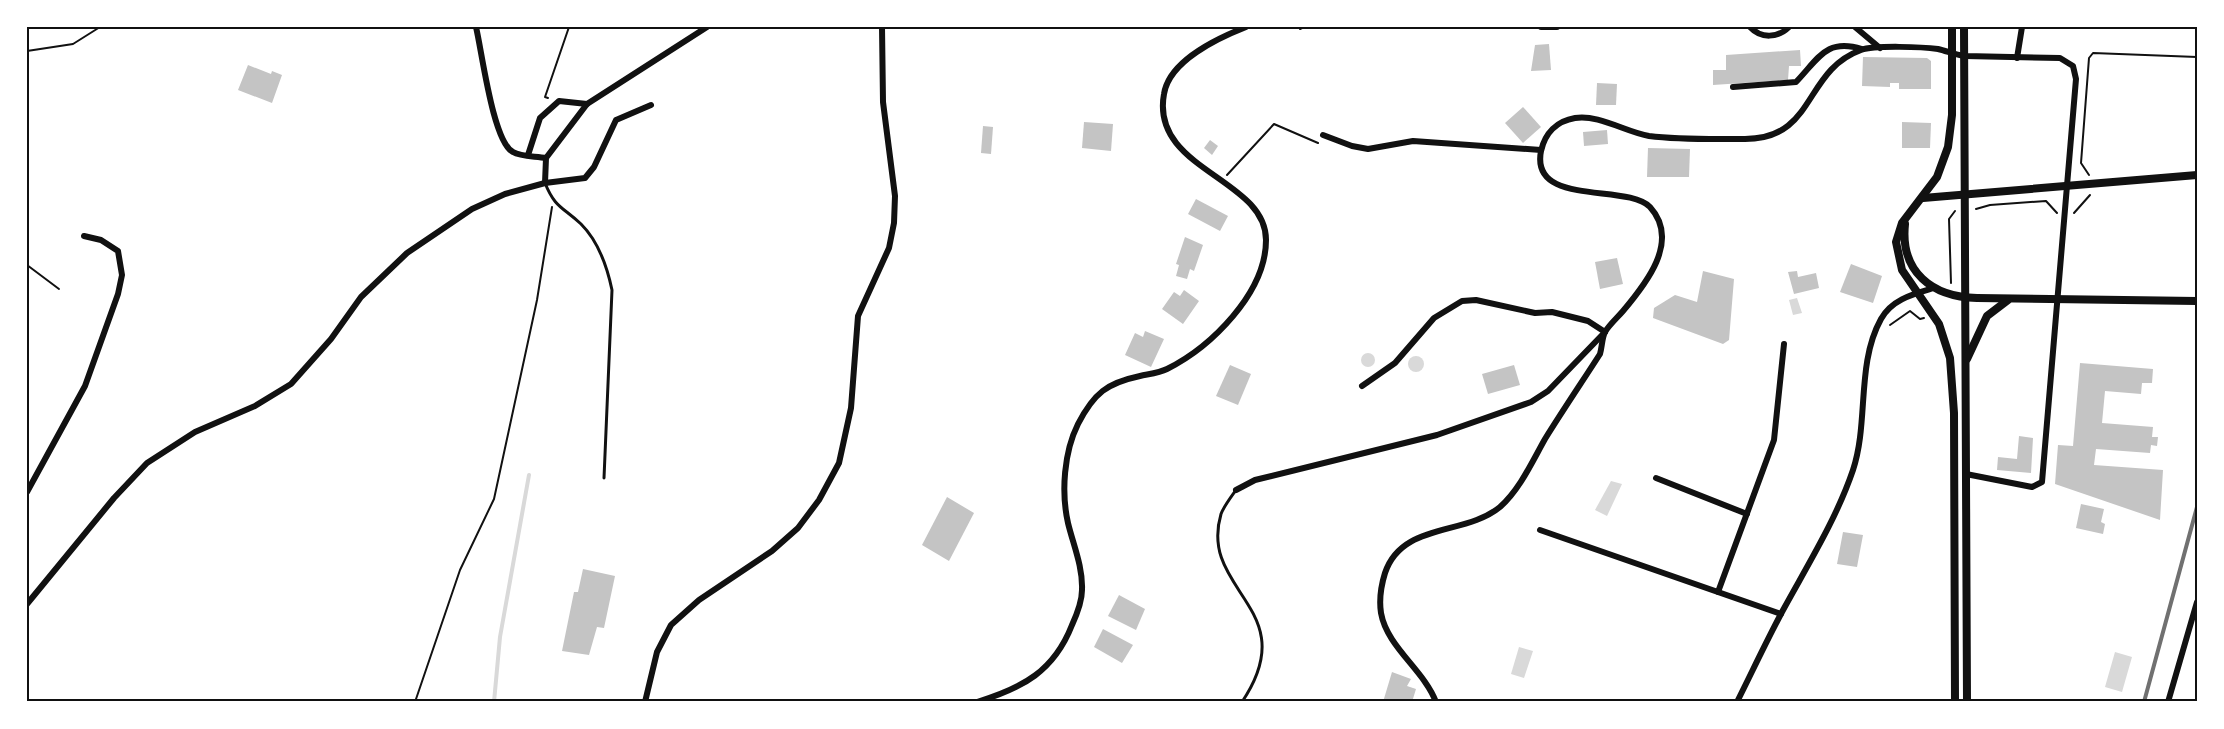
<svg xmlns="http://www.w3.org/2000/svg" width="2224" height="729" viewBox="0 0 2224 729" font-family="Lato,sans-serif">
<rect width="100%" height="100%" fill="#fff"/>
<g fill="#d9d9d9">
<path d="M 1797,298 L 1802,313 L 1793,315 L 1789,300 Z"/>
<circle cx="1368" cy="360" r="7"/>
<circle cx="1416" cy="364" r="8"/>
<path d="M 1611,481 L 1622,484 L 1607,516 L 1595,510 Z"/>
<path d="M 1519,647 L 1533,651 L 1524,678 L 1511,674 Z"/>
<path d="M 2115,652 L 2132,657 L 2122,692 L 2105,687 Z"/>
</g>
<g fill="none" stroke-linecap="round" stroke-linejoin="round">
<path stroke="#d9d9d9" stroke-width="4" d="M 494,702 L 500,637 L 529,475"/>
</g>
<g fill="#c4c4c4">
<path d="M 1549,44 L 1551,70 L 1531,71 L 1535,45 Z"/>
<path d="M 1800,50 L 1801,66 L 1789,66 L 1788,80 L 1713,85 L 1713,70 L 1726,70 L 1726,55 Z"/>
<path d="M 1863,57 L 1927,58 L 1931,61 L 1931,89 L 1899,89 L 1899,83 L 1890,83 L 1890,87 L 1862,86 Z"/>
<path d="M 248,65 L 271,74 L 272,71 L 282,75 L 272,103 L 238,90 Z"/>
<path d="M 1597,83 L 1617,84 L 1616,105 L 1596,105 Z"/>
<path d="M 1523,107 L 1541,127 L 1523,143 L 1505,123 Z"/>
<path d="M 1084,122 L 1113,124 L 1111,151 L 1082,148 Z"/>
<path d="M 1902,122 L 1931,123 L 1930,148 L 1902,148 Z"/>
<path d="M 983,126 L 993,127 L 991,154 L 981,153 Z"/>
<path d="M 1607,130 L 1608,144 L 1584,146 L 1583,132 Z"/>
<path d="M 1210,140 L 1218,146 L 1212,155 L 1204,148 Z"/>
<path d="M 1648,148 L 1690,149 L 1689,177 L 1647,177 Z"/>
<path d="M 1196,199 L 1228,216 L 1220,231 L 1188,214 Z"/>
<path d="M 1185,237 L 1203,245 L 1194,271 L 1190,269 L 1187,279 L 1176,276 L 1179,265 L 1176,264 Z"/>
<path d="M 1617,258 L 1623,284 L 1600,289 L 1595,262 Z"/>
<path d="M 1851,264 L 1882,276 L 1873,303 L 1840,292 Z"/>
<path d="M 1703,271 L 1734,279 L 1729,340 L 1723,344 L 1653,318 L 1654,308 L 1675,295 L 1697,302 Z"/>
<path d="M 1797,271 L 1798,277 L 1816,273 L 1819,288 L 1794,294 L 1788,272 Z"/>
<path d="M 1184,290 L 1199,301 L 1183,324 L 1162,309 L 1174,292 L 1180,296 Z"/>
<path d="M 1145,331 L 1164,339 L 1151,367 L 1125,355 L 1135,333 L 1143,337 Z"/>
<path d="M 2080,363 L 2153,369 L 2152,383 L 2142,383 L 2141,394 L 2105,391 L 2102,423 L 2153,427 L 2152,437 L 2158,437 L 2157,446 L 2151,445 L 2150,453 L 2096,449 L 2094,465 L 2163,470 L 2160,520 L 2055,484 L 2058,445 L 2073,446 Z"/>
<path d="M 1230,365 L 1251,374 L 1238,405 L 1216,396 Z"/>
<path d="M 1514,365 L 1520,385 L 1488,394 L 1482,374 Z"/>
<path d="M 2019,436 L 2033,438 L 2031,473 L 1997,470 L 1998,457 L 2017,459 Z"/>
<path d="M 947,497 L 974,513 L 949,561 L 922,545 Z"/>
<path d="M 2081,504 L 2104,509 L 2101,522 L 2105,524 L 2103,534 L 2076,528 Z"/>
<path d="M 1843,532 L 1863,535 L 1857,567 L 1837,564 Z"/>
<path d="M 583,569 L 615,576 L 604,628 L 597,627 L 589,655 L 562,651 L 574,592 L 578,592 Z"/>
<path d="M 1119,595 L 1145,609 L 1136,630 L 1108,616 Z"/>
<path d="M 1103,629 L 1133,645 L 1122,663 L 1094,647 Z"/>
<path d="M 1392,672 L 1411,679 L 1407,686 L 1416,689 L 1412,702 L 1383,702 Z"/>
</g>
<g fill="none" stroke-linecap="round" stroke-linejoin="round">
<g stroke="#111" stroke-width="2">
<path d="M 1302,27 L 1300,29 L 1304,27"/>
<path d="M 27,51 L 73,44 L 100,27"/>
<path d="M 548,98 L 545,97 L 569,27"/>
<path d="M 1227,175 L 1274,124 L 1318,143"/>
<path d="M 2089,175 L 2081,163 L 2089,58 L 2093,53 L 2197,57"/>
<path d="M 1976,209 L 1990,205 L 2046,201 L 2057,213"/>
<path d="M 2074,213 L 2090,195"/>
<path d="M 27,265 L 59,289"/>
<path d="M 1951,283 L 1949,219 L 1955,211"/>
<path d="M 1890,325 L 1910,311 L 1920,319 L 1924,318"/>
<path d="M 415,702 L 460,570 L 494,499 L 537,300 L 552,207"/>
</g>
<g stroke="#111" stroke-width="3">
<path d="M 545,183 C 555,208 563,207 581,224 C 599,242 607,266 612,290 L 604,478"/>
<path d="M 1236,490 C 1231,497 1224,506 1221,514 C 1198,592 1305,608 1242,702"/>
</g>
<g stroke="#111" stroke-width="6">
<path d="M 476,27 C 482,52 493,142 513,152 C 521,157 536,156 546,158"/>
<path d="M 1541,27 L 1557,27"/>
<path d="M 1750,27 C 1761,39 1778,38 1789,27"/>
<path d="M 1855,27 L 1880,48"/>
<path d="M 2017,58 L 2022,27"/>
<path d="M 1733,87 L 1796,82 C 1819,58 1826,38 1862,49"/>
<path d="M 1323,135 L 1352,146 L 1368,149 L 1413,141 L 1541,150"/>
<path d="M 528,155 L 540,118 L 559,101 L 587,104"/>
<path d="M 545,183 L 546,158 L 587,104 L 707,27"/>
<path d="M 1362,386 L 1395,363 L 1434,318 L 1462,301 L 1476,300 L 1535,313 L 1552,312 L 1588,321 L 1605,332"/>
<path d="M 1656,478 L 1747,514"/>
<path d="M 1236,490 L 1255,480 L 1437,435 L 1531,402 L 1548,391 L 1605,332"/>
<path d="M 27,492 L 85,386 L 118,294 L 122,275 L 118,251 L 101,240 L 84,236"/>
<path d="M 1540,530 L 1781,614"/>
<path d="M 1718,592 L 1774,440 L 1784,344"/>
<path d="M 27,604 L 114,498 L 147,463 L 195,432 L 255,406 L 291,384 L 331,339 L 361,297 L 407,253 L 472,209 L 505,194 L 545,183 L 585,178 L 594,167 L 616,120 L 651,105"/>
<path d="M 645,702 L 657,652 L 671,625 L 699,600 L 772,551 L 798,528 L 819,500 L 839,463 L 851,408 L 858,316 L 889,248 L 894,223 L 895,196 L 883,102 L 882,27"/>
<path d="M 977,702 C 1023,688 1054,671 1072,625 C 1077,614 1082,602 1082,590 C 1083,567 1073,544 1068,523 C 1061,492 1064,452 1078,424 C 1094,393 1107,383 1140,376 C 1149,374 1159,373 1167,369 C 1211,347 1266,293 1266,240 C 1266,178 1150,170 1164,94 C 1169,61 1218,38 1246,27"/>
<path d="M 1436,702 C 1424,670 1387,647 1381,613 C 1379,600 1381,586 1385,573 C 1402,522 1465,536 1500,507 C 1520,489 1532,462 1545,439 C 1563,410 1582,382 1600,354 C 1602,347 1602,338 1605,332 C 1609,325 1617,318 1623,311 C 1645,285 1681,241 1650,207 C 1627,183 1530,207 1541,151 C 1545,133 1557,121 1575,118 C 1598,114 1626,132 1649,136 C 1680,140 1714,139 1745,139 C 1816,139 1803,71 1861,50 C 1875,45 1923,47 1938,49 C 1947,51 1955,55 1965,56 L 2060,58 L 2073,66 L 2076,79 L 2042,482 L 2032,487 L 1966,474"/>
<path d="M 1737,702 C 1752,672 1766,642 1782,612 C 1807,566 1836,520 1853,470 C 1869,422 1856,364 1881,319 C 1892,299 1914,294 1934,288"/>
<path d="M 2168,702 L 2197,602"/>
</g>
<g stroke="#111" stroke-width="8">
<path d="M 1952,27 L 1952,115 L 1948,147 L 1937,177 L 1902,223 L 1896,242 L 1902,270 L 1939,324 L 1950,358 L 1954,413 L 1955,702"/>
<path d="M 1964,27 L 1967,702"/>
<path d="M 1923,198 L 2197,175"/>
<path d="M 1905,224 C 1900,272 1932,297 1977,298 L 2197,301"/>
<path d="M 1967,359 L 1987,316 L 2008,300"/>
</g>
<path stroke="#707070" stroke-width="4" d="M 2144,702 L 2197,507"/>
</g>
<rect width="2224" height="729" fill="none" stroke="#ffffff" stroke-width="57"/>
<rect x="28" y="28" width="2168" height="672" fill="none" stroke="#111" stroke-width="2"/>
</svg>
